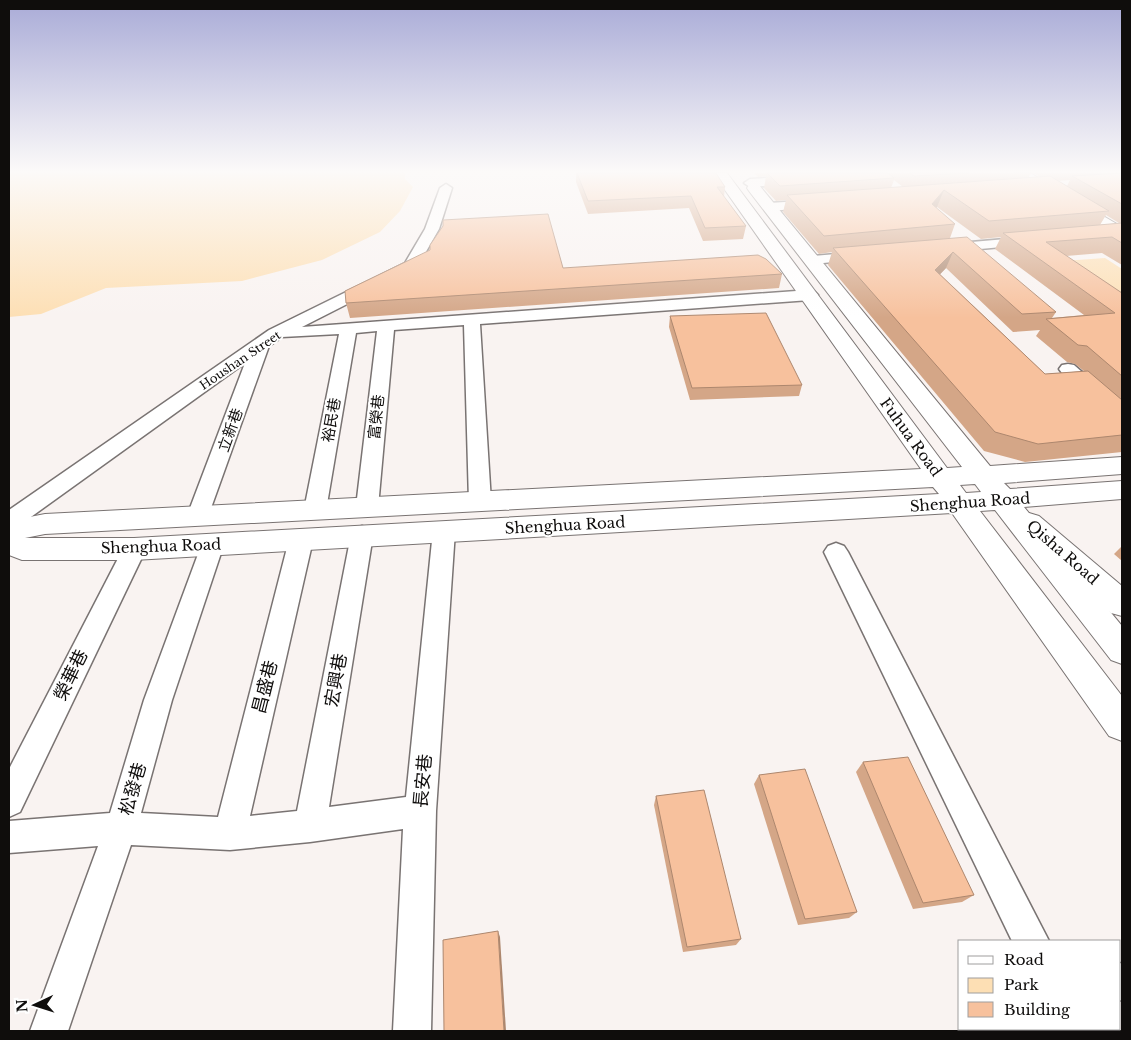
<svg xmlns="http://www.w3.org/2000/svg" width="1131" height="1040" viewBox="0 0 1131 1040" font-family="'Libre Baskerville','Noto Sans SC',serif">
<rect width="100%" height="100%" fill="#f9f3f1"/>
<g fill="#fddfb4">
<path d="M 9,173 L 405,173 L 405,179 L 413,187 L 400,211 L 380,232 L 322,260 L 242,281 L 106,288 L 41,314 L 9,317 Z"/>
<path d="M 1105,258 L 1122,269 L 1122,312 L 1049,262 Z"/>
</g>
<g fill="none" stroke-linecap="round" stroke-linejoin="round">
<defs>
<g id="minor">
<path d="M 811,173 L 824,174 L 809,183 L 750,187 L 744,183 L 750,179 L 806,176 Z"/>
<path d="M 446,184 L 452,188 L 439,229 L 416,269 L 302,327 L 810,290 L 815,292 L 818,295 L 815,298 L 810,300 L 480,324 L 491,502 L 488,508 L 480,510 L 472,508 L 469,502 L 464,325 L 394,330 L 378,507 L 375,513 L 367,515 L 359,513 L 356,507 L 377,331 L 356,333 L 326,510 L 323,516 L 315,518 L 307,516 L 304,510 L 339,334 L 282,337 L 269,346 L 206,522 L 198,524 L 190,522 L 187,516 L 245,363 L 17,527 L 9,529 L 9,510 L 269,330 L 405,263 L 425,229 L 440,188 Z"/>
<path d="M 816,200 L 822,204 L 820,207 L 769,211 L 763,207 L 769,203 Z"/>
<path d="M 1028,237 L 1035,241 L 1033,244 L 948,252 L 941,248 L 948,244 Z"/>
<path d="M 859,252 L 864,253 L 866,256 L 864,259 L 813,264 L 808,263 L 806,260 L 808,257 L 813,256 Z"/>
<path d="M 1068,364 L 1074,365 L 1122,407 L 1122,423 L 1115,421 L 1062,373 L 1059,369 L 1062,365 Z"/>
<path d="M 444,523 L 452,525 L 455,531 L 436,811 L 431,1031 L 393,1031 L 403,829 L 310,842 L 230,850 L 131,845 L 68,1031 L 30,1031 L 98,846 L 9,853 L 9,821 L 110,813 L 144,700 L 204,538 L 212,535 L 220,538 L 224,544 L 172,700 L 141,813 L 218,817 L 289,540 L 293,534 L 301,531 L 309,534 L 313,540 L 250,816 L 297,811 L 351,535 L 354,529 L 362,526 L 370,529 L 373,535 L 329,807 L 406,797 L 433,531 L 436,525 Z"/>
<path d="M 134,540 L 142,543 L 146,549 L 20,812 L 9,817 L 9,769 L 126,543 Z"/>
<path d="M 836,543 L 844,546 L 848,552 L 1049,941 L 1012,941 L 824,552 L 828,546 Z"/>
<path d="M 1120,963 L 1122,964 L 1122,1001 L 1120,1000 Z"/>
<path d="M 1056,1029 L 1094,1029 L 1095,1031 L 1057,1031 Z"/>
</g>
<g id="tertiary">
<path d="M 1014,173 L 1030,173 L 1122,227 L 1122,239 L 1116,237 Z"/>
<path d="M 1029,513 L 1039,516 L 1122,586 L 1122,616 L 1111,613 L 1019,530 L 1015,523 L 1019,516 Z"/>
</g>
<path id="secondary" d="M 713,173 L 727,173 L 947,468 L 962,467 L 749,191 L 747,188 L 749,185 L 759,185 L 990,466 L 1122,457 L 1122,474 L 1004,483 L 1010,489 L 1122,481 L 1122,499 L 1024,507 L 1122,626 L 1122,664 L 1111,660 L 995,510 L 980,511 L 1122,696 L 1122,741 L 1109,736 L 952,513 L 134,560 L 22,560 L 9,555 L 9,521 L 45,514 L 921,469 ZM 975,484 L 981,492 L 966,493 L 960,485 ZM 933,487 L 939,494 L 134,538 L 25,538 L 45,534 Z"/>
</defs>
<use href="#minor" stroke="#797372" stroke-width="3"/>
<use href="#tertiary" stroke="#797372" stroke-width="2"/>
<use href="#secondary" stroke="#797372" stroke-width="2"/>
<use href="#minor" fill="#fff" fill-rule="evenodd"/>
<use href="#tertiary" fill="#fff" fill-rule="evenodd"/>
<use href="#secondary" fill="#fff" fill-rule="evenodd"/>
</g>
<g fill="#d4a687" fill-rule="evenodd">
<path d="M 576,173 L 716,173 L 725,187 L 724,197 L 746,226 L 743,239 L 703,241 L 689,208 L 588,214 L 576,182 Z"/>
<path d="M 754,173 L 1031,173 L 1028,178 L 1041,177 L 1033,173 L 1122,173 L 1122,265 L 1102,253 L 1066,256 L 1122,293 L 1122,452 L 1025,462 L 984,451 L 828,265 L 832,252 L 819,254 L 783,212 L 786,200 L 776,201 L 764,188 L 766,176 L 758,177 ZM 894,180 L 903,187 L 891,188 ZM 1070,180 L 1067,186 L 1057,181 ZM 937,207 L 981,239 L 1001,237 L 995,249 L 1084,315 L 1052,318 L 1056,312 L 950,238 L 955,224 L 936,208 ZM 1106,215 L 1119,223 L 1100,225 ZM 946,268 L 1013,332 L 1040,330 L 1036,336 L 1067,362 L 1075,364 L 1084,371 L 1045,374 L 940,274 Z"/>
<path d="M 430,250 L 563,268 L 782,274 L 779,288 L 350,318 L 346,303 Z"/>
<path d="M 670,316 L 802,385 L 799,396 L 690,400 L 669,327 Z"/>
<path d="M 1122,546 L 1122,561 L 1114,554 Z"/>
<path d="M 863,762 L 974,895 L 962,902 L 913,909 L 856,772 Z"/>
<path d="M 759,775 L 857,912 L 849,918 L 798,925 L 754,784 Z"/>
<path d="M 656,796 L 741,939 L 736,945 L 683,952 L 654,805 Z"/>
</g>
<g fill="#ad876e">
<path d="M 944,190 L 937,207 L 925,222 L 932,204 Z"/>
<path d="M 953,252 L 946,268 L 928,287 L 935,270 Z"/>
<path d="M 498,931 L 500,937 L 506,1031 L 504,1031 Z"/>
</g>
<g fill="#f7c19d" stroke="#ad876e">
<path d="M 577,173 L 716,173 L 725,187 L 717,187 L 746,226 L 705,228 L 691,196 L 588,201 Z"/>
<path d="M 767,173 L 888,173 L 894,178 L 780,186 Z"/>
<path d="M 909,173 L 969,173 L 914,176 Z"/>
<path d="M 1122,173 L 1122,204 L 1072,176 Z"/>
<path d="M 1050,176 L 1109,211 L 989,221 L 944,190 L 932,204 L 955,224 L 824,236 L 787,195 Z"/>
<path d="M 548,214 L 563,268 L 758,255 L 766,259 L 782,274 L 346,303 L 345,291 L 430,250 L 430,245 L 443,226 L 443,220 Z"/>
<path d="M 1122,223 L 1122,243 L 1112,237 L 1046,242 L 1122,293 L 1122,376 L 1087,346 L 1078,345 L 1046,319 L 1115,313 L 1003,233 Z"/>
<path d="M 967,237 L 1056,312 L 1022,314 L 953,252 L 935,270 L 1045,374 L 1088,371 L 1122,400 L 1122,435 L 1038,444 L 995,432 L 833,248 Z"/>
<path d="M 766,313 L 802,385 L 692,388 L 670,316 Z"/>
<path d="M 908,757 L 974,895 L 923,903 L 863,762 Z"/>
<path d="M 805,769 L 857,912 L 805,919 L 759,775 Z"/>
<path d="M 704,790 L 741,939 L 687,947 L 656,796 Z"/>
<path d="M 498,931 L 504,1031 L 444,1031 L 443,940 Z"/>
</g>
<linearGradient id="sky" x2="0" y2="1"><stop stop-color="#a9abd7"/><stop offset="0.54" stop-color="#fcfaf9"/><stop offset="1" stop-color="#fcfaf9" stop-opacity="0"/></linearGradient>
<rect width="1131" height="318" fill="url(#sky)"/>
<g text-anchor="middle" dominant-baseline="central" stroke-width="4" stroke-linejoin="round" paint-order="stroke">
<g font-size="12" fill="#0f0d0c" stroke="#fff">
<text transform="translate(240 360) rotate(-34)">Houshan Street</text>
</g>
<g font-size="15" fill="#0f0d0c" stroke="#fff">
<text transform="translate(376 417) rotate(-84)">富榮巷</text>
<text transform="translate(331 420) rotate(-80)">裕民巷</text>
<text transform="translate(230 430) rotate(-70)">立新巷</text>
<text transform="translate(911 437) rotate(54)">Fuhua Road</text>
<text transform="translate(970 502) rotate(-4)">Shenghua Road</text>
<text transform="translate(565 525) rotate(-3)">Shenghua Road</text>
<text transform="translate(161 546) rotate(-2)">Shenghua Road</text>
<text transform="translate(1063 552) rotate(41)">Qisha Road</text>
</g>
<g font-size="18" fill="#0f0d0c" stroke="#fff">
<text transform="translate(71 675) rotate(-64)">榮華巷</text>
<text transform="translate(336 680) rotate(-80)">宏興巷</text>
<text transform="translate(265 687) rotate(-76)">昌盛巷</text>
<text transform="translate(423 781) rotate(-85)">長安巷</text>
<text transform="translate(133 789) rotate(-74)">松發巷</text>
</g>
</g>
<rect width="1131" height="1040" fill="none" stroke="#0f0d0c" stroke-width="20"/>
<rect x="958" y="940" width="162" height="90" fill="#ffffff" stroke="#9f9e9e"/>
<rect x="968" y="956" width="25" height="8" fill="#ffffff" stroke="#9f9e9e"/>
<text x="1004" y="965" font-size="15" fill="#0f0d0c">Road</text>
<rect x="968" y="978" width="25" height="15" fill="#fddfb4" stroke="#9f9e9e"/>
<text x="1004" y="990" font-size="15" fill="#0f0d0c">Park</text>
<rect x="968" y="1002" width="25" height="15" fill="#f7c19d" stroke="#9f9e9e"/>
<text x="1004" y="1015" font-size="15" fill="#0f0d0c">Building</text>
<g transform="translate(35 1005) rotate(266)" stroke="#ffffff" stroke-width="4" paint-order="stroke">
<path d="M0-4L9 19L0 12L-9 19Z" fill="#0f0d0c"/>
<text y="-8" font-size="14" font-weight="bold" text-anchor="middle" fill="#0f0d0c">N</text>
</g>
</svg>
